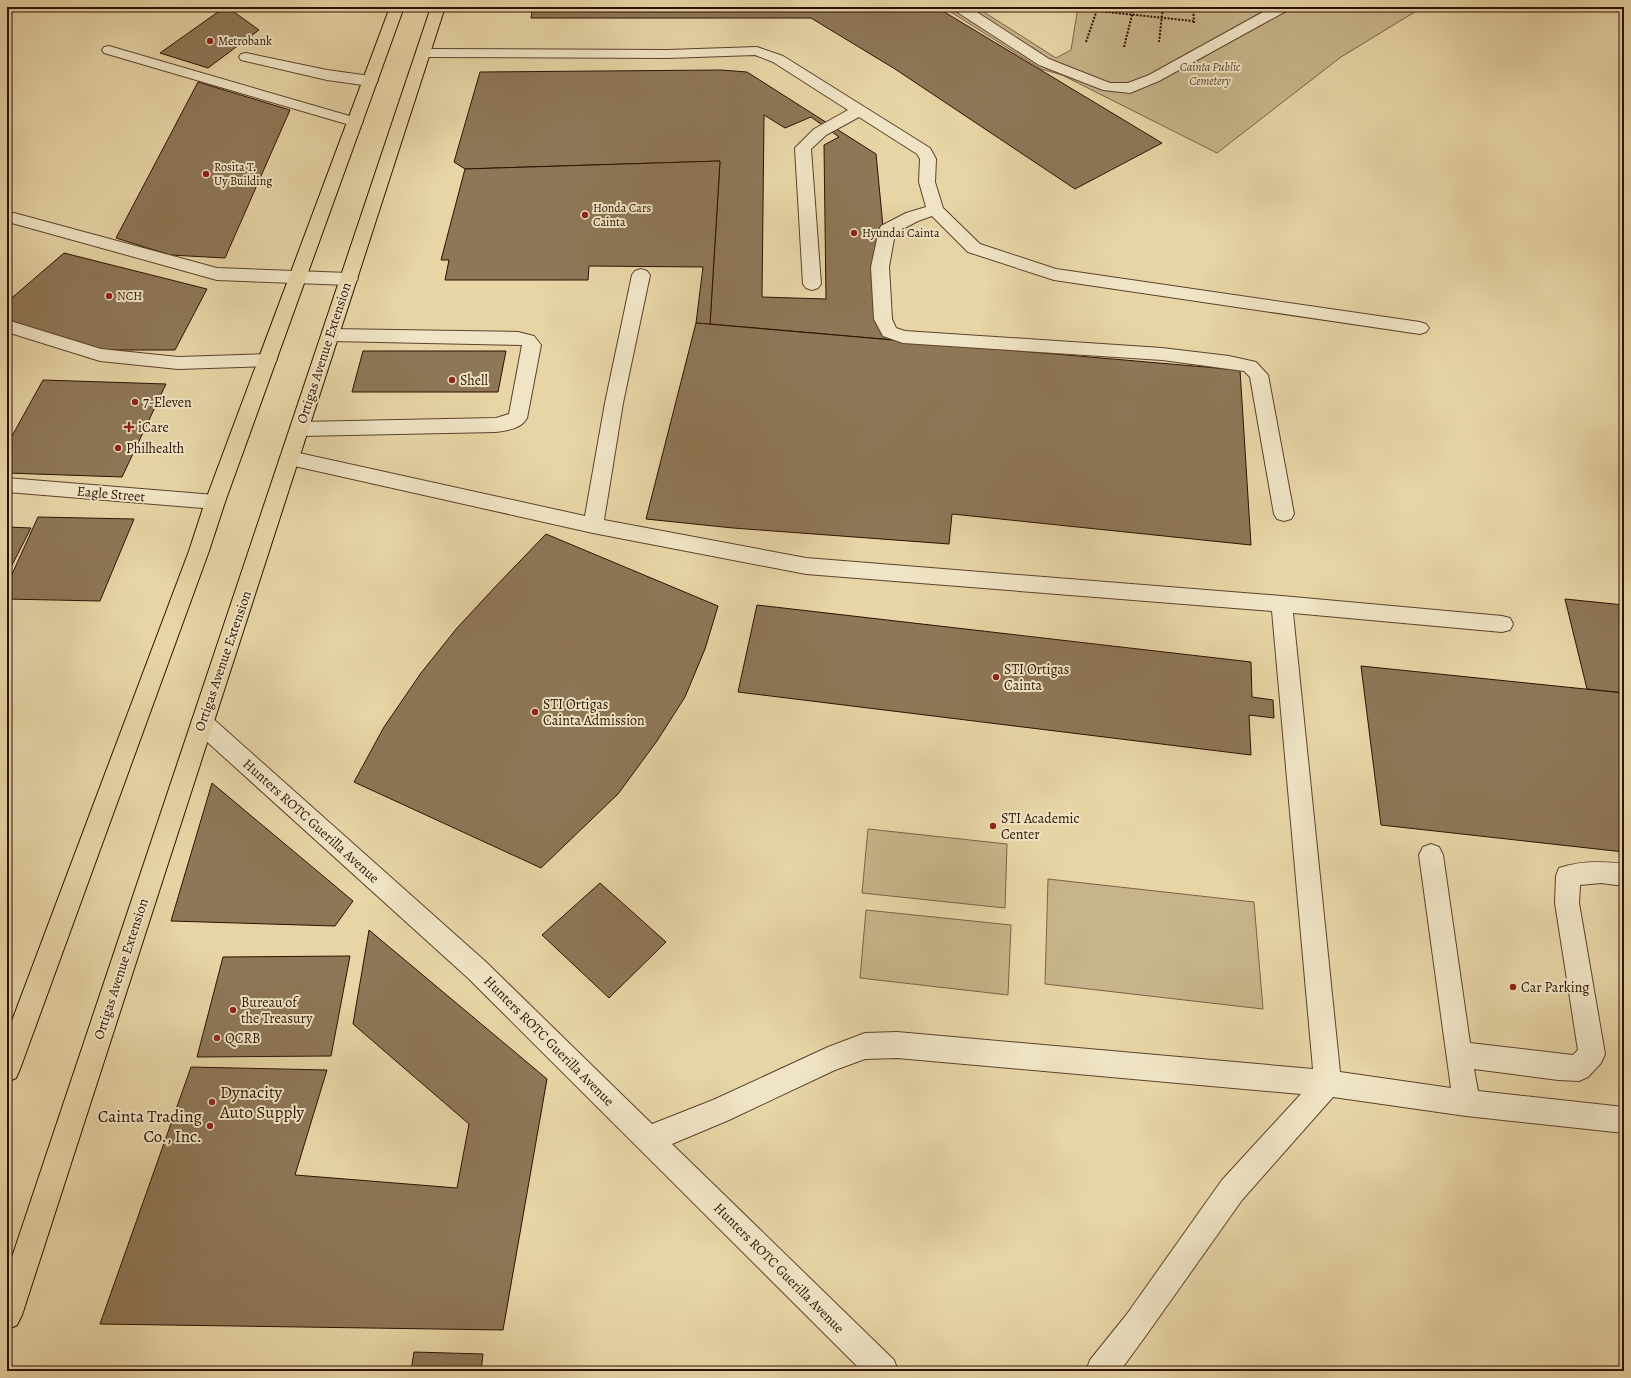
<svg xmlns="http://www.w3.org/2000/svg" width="1631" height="1378" viewBox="0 0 1631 1378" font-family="Alegreya,serif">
<rect width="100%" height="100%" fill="#e7d5a6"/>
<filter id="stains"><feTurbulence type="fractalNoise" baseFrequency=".005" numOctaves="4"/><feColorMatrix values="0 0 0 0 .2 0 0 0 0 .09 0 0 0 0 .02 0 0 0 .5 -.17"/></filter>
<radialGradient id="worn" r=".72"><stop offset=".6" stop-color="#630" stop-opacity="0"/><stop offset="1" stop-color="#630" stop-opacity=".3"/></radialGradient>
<g fill="#c7b48a" stroke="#7a6246">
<path d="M 943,7 L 976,7 L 1056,58 L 1071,50 L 1078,7 L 1423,7 L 1341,57 L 1217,153 L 1062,75 L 1041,69 Z"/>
<path d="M 868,829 L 1007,844 L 1005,908 L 862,893 Z"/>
<path d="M 1048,879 L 1254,902 L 1263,1009 L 1045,984 Z"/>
<path d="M 866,910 L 1011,925 L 1008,995 L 860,978 Z"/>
</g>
<g fill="#8e7757" stroke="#2d1102" fill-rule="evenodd">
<path d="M 225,7 L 227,7 L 259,30 L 208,68 L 160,53 Z"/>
<path d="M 533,7 L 936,7 L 1162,143 L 1075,189 L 895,69 L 811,18 L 531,18 Z"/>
<path d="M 721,70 L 747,72 L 876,154 L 894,340 L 710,324 L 720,161 L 465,169 L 454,162 L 480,72 ZM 764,115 L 785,128 L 811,117 L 839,137 L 824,145 L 826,299 L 762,297 Z"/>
<path d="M 198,82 L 290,110 L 225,258 L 170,255 L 116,238 Z"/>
<path d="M 720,161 L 710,324 L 696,323 L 703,267 L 589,266 L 588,280 L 445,280 L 449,260 L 441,260 L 465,169 Z"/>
<path d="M 64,253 L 207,289 L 175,350 L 98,350 L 7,323 L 7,302 Z"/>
<path d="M 696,323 L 1240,370 L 1251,545 L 952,514 L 949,544 L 733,528 L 646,519 Z"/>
<path d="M 363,351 L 506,351 L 498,392 L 352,392 Z"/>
<path d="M 43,380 L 166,384 L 122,477 L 7,473 L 7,445 Z"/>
<path d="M 38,517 L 134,519 L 100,601 L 7,599 L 7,585 Z"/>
<path d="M 7,527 L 31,528 L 9,571 L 7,571 Z"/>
<path d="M 546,534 L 718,606 L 705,649 L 685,697 L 657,741 L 618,794 L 541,868 L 354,782 L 384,727 L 421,673 L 457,628 L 496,586 Z"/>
<path d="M 1565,599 L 1624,605 L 1624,693 L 1587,689 Z"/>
<path d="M 757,605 L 1251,662 L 1252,697 L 1273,700 L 1274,718 L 1249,715 L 1251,755 L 738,692 Z"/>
<path d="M 1361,666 L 1624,693 L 1624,852 L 1381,825 Z"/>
<path d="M 212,783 L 353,901 L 335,926 L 171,921 Z"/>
<path d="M 600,883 L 666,942 L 609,998 L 542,935 Z"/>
<path d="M 369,930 L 547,1079 L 503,1330 L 100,1324 L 191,1067 L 327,1070 L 295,1175 L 457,1188 L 469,1124 L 353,1024 Z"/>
<path d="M 350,956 L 331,1056 L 197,1057 L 223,957 Z"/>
<path d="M 414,1352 L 483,1354 L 481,1371 L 411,1371 Z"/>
</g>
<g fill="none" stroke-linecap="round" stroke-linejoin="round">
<defs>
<g id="minor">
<path d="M 952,7 L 969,7 L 1049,59 L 1110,83 L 1128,83 L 1149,75 L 1272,7 L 1290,7 L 1288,10 L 1159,81 L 1130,93 L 1103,90 L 1039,65 L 954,10 Z"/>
<path d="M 109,46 L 360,119 L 363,122 L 360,125 L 355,127 L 350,125 L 104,53 L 102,50 L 104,47 Z"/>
<path d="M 757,47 L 783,56 L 930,148 L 936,159 L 935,182 L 943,208 L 980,244 L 1056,269 L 1420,322 L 1426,324 L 1429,328 L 1426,332 L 1420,334 L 1054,280 L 968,252 L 932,216 L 918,221 L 895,233 L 889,267 L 892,319 L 896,328 L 905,331 L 1162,348 L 1229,356 L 1256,362 L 1268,375 L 1294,514 L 1291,519 L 1284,521 L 1277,519 L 1274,514 L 1250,377 L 1244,371 L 1162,360 L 903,343 L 883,336 L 874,319 L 871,267 L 879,230 L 881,226 L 906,213 L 926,207 L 919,182 L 920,159 L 917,154 L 859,117 L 826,135 L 811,149 L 821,284 L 818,288 L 812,290 L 806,288 L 803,284 L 795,148 L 814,129 L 848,110 L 773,62 L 755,55 L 667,58 L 423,57 L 418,56 L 416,53 L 418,50 L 423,49 L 667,50 Z"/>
<path d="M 246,53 L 327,70 L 370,76 L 375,78 L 378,81 L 375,84 L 370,86 L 327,80 L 241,60 L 239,57 L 241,54 Z"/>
<path d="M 14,213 L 217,268 L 349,273 L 355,275 L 358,279 L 355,283 L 349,285 L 217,280 L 8,222 L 8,214 Z"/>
<path d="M 641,269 L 647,271 L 650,275 L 623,403 L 604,520 L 806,558 L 1282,596 L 1502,616 L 1510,618 L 1513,624 L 1510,630 L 1502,632 L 1293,613 L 1340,1072 L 1451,1088 L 1419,855 L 1423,847 L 1431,844 L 1439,847 L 1443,855 L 1470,1043 L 1573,1055 L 1578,1050 L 1555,903 L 1556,876 L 1559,868 C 1580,861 1602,861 1624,864 L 1624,886 L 1601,883 L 1580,885 L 1579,903 L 1605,1054 L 1601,1063 L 1588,1077 L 1579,1081 L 1558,1080 L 1474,1069 L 1478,1091 L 1624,1107 L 1624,1133 L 1466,1116 L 1333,1097 L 1242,1200 L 1147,1334 L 1120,1371 L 1086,1371 L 1090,1360 L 1127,1314 L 1222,1180 L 1301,1094 L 897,1058 L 865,1059 L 835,1070 L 729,1120 L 672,1144 L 894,1360 L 898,1371 L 862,1371 L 468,978 L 194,730 L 191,723 L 194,716 L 202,714 L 210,716 L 486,962 L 652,1124 L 713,1100 L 828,1047 L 865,1033 L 897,1032 L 1313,1069 L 1272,611 L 806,574 L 593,533 L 290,465 L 283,463 L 280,458 L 283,453 L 290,451 L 585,516 L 605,403 L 632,275 L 635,271 Z"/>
<path d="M 7,320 L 101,349 L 178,357 L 268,354 L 274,356 L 277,360 L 274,364 L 268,366 L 178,369 L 100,361 L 7,332 Z"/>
<path d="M 331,329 L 518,332 L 534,336 L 541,345 L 527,418 C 521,429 508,430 496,432 L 300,436 L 293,434 L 290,429 L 293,424 L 300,422 L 496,418 L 509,414 L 522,345 L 331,341 L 325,339 L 322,335 L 325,331 Z"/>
<path d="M 7,478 L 215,495 L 222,497 L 225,502 L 222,507 L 215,509 L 7,492 Z"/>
</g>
<g id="major">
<path d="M 390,7 L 404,7 L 225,502 L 209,551 L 20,1069 L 16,1078 L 7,1082 L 7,1034 L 189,551 L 205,502 Z"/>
<path d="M 431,7 L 445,7 L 22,1315 L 17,1325 L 7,1330 L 7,1272 Z"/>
</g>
</defs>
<use href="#minor" stroke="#5c422b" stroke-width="2"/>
<use href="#major" stroke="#2d1102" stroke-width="2"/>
<g stroke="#2d1102" stroke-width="2" stroke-dasharray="2 1.5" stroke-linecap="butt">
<path d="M 1193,7 L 1194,23"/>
<path d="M 1098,11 L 1193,21"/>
<path d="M 1086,42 L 1098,7"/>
<path d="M 1159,42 L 1163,7"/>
<path d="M 1124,47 L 1134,7"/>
</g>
<use href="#minor" fill="#efe4c5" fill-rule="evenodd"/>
<use href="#major" fill="#e7d5a6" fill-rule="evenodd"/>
</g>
<g fill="#8f2418" stroke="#efe4c5" stroke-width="1.5">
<circle cx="210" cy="41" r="4"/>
<circle cx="206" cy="174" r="4"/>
<circle cx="585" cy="215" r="4"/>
<circle cx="854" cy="233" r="4"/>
<circle cx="109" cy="296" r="4"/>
<circle cx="452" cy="380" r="4"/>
<circle cx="135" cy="402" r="4"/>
<path d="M127 421h4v4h4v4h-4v4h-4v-4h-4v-4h4z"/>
<circle cx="118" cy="448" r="4"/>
<circle cx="996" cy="677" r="4"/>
<circle cx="535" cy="712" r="4"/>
<circle cx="993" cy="826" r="4"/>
<circle cx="1513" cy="987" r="4"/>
<circle cx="233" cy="1010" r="4"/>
<circle cx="217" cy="1038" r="4"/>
<circle cx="212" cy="1102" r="4"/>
<circle cx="210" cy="1126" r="4"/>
</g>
<g text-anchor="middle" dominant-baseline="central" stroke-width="4" stroke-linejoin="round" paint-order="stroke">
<g font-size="12" fill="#2d1102" stroke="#efe4c5" text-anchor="start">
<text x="218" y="41">Metrobank</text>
<text x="214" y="167">Rosita T.<tspan x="214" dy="14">Uy Building</tspan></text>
<text x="593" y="208">Honda Cars<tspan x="593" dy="14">Cainta</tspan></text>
<text x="862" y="233">Hyundai Cainta</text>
<text x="117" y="296">NCH</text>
</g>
<g font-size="12" font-style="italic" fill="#5b422b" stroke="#efe4c5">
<text x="1210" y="67">Cainta Public<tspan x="1210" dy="14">Cemetery</tspan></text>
</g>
<g font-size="14" fill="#2d1102" stroke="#efe4c5">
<text transform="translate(324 353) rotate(-72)">Ortigas Avenue Extension</text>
<text transform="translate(111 494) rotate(5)">Eagle Street</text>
<text transform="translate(223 661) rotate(-71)">Ortigas Avenue Extension</text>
<text transform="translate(311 821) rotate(42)">Hunters ROTC Guerilla Avenue</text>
<text transform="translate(121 969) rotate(-72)">Ortigas Avenue Extension</text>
<text transform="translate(549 1041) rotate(45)">Hunters ROTC Guerilla Avenue</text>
<text transform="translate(779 1268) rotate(45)">Hunters ROTC Guerilla Avenue</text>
</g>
<g font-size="14" fill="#2d1102" stroke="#efe4c5" text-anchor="start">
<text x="460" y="380">Shell</text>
<text x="143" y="402">7-Eleven</text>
<text x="138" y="427">iCare</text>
<text x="126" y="448">Philhealth</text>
<text x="1004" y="669">STI Ortigas<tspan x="1004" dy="16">Cainta</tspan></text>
<text x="543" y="704">STI Ortigas<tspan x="543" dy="16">Cainta Admission</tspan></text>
<text x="1001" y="818">STI Academic<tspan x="1001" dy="16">Center</tspan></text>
<text x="1521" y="987">Car Parking</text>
<text x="241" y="1002">Bureau of<tspan x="241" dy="16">the Treasury</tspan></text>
<text x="225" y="1038">QCRB</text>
</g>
<g font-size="17" fill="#2d1102" stroke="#efe4c5" text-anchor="start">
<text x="220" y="1092">Dynacity<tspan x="220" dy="20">Auto Supply</tspan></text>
<text x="202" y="1116" text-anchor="end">Cainta Trading<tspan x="202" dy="20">Co., Inc.</tspan></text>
</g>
</g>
<rect width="1631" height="1378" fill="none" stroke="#e7d5a6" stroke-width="24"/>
<rect x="8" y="8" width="1615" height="1362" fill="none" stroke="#2d1102" stroke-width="2"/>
<rect x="12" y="12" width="1607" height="1354" fill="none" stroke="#2d1102"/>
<rect width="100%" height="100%" filter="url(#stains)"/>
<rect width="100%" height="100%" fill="url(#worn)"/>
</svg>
